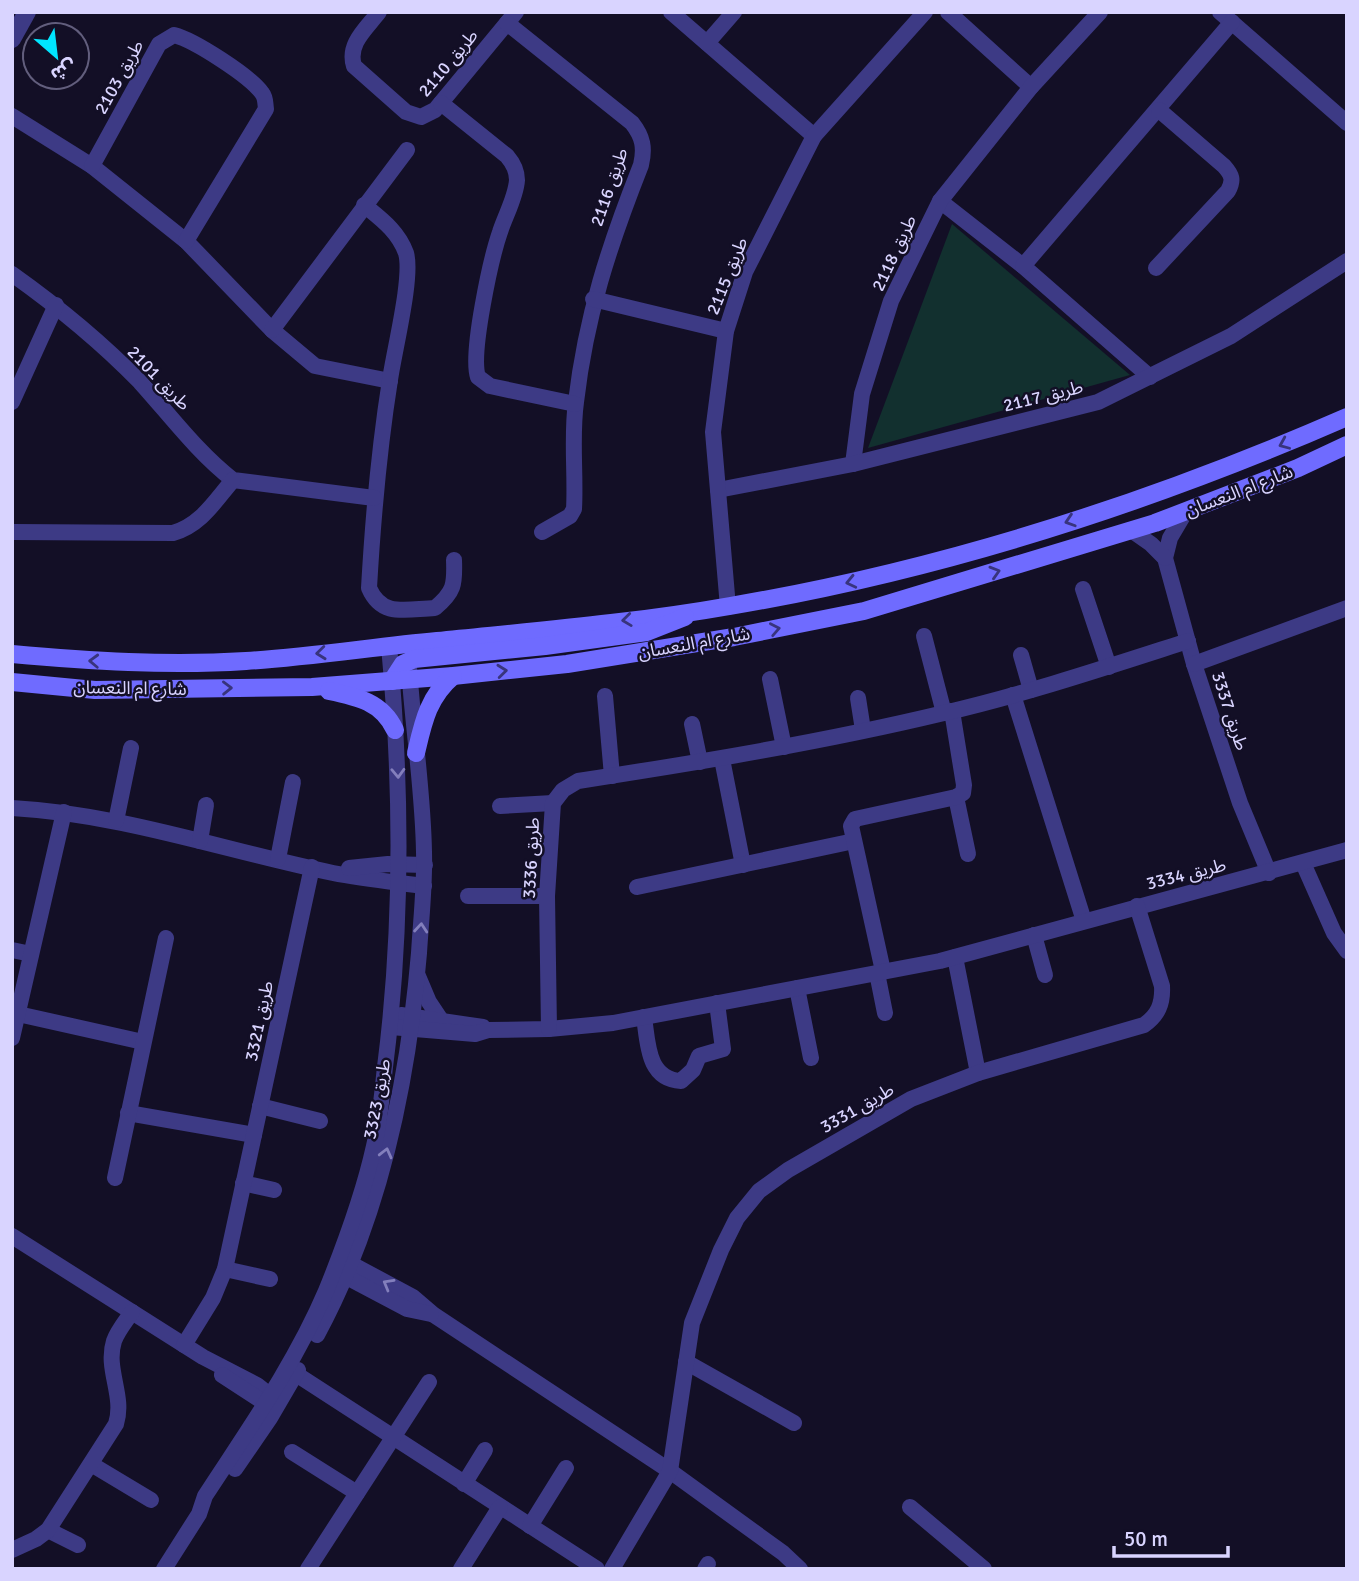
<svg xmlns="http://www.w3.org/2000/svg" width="1359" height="1581" viewBox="0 0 1359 1581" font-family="Signika,'Noto Sans Arabic',sans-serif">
<rect width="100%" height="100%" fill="#130f26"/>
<path fill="#12302f" d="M 952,224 L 1130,375 L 868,448 Z"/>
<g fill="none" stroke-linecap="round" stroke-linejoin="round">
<g stroke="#3d3a85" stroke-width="16">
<path d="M 379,12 C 366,29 347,44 354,66 L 406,112 L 421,117 L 435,110 L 516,12"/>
<path d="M 671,12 L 814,136"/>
<path d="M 948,12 L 1031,87"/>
<path d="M 1220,12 L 1347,123"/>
<path d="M 507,23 L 632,123 C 643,137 645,148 641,165 C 609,246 586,316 576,402 C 571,437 576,474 574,509 L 570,516 L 542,532"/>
<path d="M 707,43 L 734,12"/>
<path d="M 441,103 L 507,156 C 513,163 517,170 517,180 C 516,197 505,216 500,232 C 491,258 470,354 478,377 L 490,386 L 575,404"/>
<path d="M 12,116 L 92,166 L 186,241 L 272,330 L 315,366 L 390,381"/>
<path d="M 92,166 L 159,44 L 174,35 C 194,40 250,76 262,93 C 266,98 265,103 266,109 L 186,241"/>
<path d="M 940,201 L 1023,266 L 1150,377"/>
<path d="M 364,205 C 381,219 398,231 406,253 C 413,277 394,351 390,380 C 379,449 373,518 369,588 C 382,618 406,609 435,608 C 454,592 455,585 454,560"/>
<path d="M 1023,266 L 1232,22"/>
<path d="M 1156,268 L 1228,191 C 1234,180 1232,175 1224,166 L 1159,110"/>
<path d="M 12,274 C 57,306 101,342 140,382 C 170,415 197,452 233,480 L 374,498"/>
<path d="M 593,299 L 726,331"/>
<path d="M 272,330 L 407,150"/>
<path d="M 12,402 L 56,305"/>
<path d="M 853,464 L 862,394 L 891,301 L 940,201 L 1031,87 L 1100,12"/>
<path d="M 718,490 L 853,464 L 1098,402 L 1231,336 L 1347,261"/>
<path d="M 1186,511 L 1170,538 L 1165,558 L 1194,664 L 1240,803 L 1269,873"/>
<path d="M 1131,530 L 1151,544 L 1165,558"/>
<path d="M 12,532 L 173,533 C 201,525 215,501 233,480"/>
<path d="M 1083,589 L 1109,667"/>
<path d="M 728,607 L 713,432 L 726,331 L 745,272 L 814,136 L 925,12"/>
<path d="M 924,636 L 944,713"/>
<path d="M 1021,655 L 1031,690"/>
<path d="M 1194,664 L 1347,608"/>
<path d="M 770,679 L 784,747"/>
<path d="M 1013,695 L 1084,921"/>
<path d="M 605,696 L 612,776"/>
<path d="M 858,698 L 863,730"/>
<path d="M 692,724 L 700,762"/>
<path d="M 722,759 L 743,865"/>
<path d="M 956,797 L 968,854"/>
<path d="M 500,806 L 553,803"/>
<path d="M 12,808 C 122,814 226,851 333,873 C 363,879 394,882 424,886"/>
<path d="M 116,821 L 131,748"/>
<path d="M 200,841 L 206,805"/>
<path d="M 278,859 L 293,782"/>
<path d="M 1303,863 L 1334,933 L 1347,951"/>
<path d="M 349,868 L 388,864 L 425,865"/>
<path d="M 637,887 L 854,841"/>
<path d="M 468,896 L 547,896"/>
<path d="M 1034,935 L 1045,975"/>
<path d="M 12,950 L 31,954"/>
<path d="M 955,957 L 978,1073"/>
<path d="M 883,971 L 851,826 L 855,819 L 956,797 L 963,793 L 964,785 L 952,711"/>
<path d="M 877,973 L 885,1013"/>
<path d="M 418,976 L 429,1002 L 441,1020"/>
<path d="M 797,988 L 811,1058"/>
<path d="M 18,1014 L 143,1042"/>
<path d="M 401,1015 L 483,1027"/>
<path d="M 644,1017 C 648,1043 647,1079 681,1081 L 693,1070 L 699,1056 L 723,1049 L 717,1003"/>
<path d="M 391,1027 L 475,1034 L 488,1030 L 549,1029 L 613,1023 L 940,961 L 1347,850"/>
<path d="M 549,1029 L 547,896 L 553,803 L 563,790 L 578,781 C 701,762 823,742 944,713 C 1026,694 1107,667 1188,641"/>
<path d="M 12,1038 L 64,812"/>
<path d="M 260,1106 L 320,1121"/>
<path d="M 128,1113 L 254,1135"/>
<path d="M 115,1178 L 166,938"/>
<path d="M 243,1183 L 274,1190"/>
<path d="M 12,1236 L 203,1357 L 257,1385 L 277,1401"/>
<path d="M 342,1259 L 413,1297 L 434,1315 L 670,1471 L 783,1553 L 800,1569"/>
<path d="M 225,1269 L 270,1279"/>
<path d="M 337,1272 L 407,1309 L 431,1314"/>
<path d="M 317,1335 C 380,1218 408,1084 419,953 C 421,919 425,886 424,852 C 423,790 413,729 409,667"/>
<path d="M 184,1345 L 213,1298 L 225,1269 L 312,867"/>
<path d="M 686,1362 L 794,1423"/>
<path d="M 296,1374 L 597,1569"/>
<path d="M 222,1375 L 274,1409"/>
<path d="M 292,1452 L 357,1493"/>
<path d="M 91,1464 L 151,1500"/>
<path d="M 235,1469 L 270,1418 L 298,1370"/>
<path d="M 464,1484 L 485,1450"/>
<path d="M 910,1507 L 984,1569"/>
<path d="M 530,1526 L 566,1468"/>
<path d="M 48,1530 L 78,1545"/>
<path d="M 12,1550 L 36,1539 L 48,1530 L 116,1424 C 125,1396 105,1369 114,1341 C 118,1330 126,1321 132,1312"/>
<path d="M 164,1569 L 199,1514 L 205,1496 C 248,1430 295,1364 326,1291 C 345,1244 363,1196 374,1146 C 380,1120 382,1094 385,1067 C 403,926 402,787 389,646"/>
<path d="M 308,1569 L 429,1382"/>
<path d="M 461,1569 L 500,1507"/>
<path d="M 612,1569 L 670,1471 L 692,1323 L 721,1250 L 737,1218 L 759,1191 L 788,1170 L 911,1099 L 978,1073 L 1144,1025 C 1158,1015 1163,1004 1162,986 L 1137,906"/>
<path d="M 705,1569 L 708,1564"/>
</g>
<path stroke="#3d3a85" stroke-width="18" d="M 12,39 L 27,12"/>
<g stroke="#6f6bff" stroke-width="18">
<path d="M 12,654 C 89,661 168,666 246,661 C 309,657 373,647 437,641 C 535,631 634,623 730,606 C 942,570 1150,503 1347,417"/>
<path d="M 392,681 L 403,664 L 414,659 L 545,646 L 647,632 L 685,617"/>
<path d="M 12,682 L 95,690 L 312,687 L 453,676 L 567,664 L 734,637 L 864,611 L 1155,523 L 1298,468 L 1347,445"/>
<path d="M 329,691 C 358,697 382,702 395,730"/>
<path d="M 416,753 C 423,723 428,697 453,676"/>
</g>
</g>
<defs><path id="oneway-chevron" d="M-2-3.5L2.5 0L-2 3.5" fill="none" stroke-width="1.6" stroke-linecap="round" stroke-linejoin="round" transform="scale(1.75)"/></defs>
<g stroke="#38347d">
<use href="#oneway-chevron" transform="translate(1284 444) rotate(157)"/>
<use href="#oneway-chevron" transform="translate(1070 521) rotate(162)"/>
<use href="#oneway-chevron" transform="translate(995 572) rotate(-17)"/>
<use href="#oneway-chevron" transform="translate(851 582) rotate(167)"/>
<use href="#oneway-chevron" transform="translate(627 620) rotate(173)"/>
<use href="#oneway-chevron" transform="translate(775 629) rotate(-11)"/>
<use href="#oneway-chevron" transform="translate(321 653) rotate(174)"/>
<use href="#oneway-chevron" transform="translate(94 661) rotate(-178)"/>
<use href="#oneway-chevron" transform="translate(502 671) rotate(-6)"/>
<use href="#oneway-chevron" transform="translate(227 688) rotate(-1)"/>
</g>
<g stroke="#837fbc">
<use href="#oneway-chevron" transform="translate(398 773) rotate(88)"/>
<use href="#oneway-chevron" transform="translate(421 928) rotate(-85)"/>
<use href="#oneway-chevron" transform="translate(386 1153) rotate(-76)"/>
<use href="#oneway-chevron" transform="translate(388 1284) rotate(-150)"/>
</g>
<g text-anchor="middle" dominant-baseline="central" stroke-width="5" stroke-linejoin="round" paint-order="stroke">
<g font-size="18" fill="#d9d4ff" stroke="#130f26">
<text transform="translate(448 63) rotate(-50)">طريق 2110</text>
<text transform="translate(119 77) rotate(-61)">طريق 2103</text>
<text transform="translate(609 187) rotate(-71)">طريق 2116</text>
<text transform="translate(894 253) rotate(-65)">طريق 2118</text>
<text transform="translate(727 276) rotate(-68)">طريق 2115</text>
<text transform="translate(159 378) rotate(46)">طريق 2101</text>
<text transform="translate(1043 396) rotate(-14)">طريق 2117</text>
<text transform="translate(1239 491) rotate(-21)">شارع ام النعسان</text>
<text transform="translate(694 643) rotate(-10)">شارع ام النعسان</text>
<text transform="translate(130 688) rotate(1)">شارع ام النعسان</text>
<text transform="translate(1230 711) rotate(72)">طريق 3337</text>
<text transform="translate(531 858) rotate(-87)">طريق 3336</text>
<text transform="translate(1186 874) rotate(-14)">طريق 3334</text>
<text transform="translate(259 1021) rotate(-78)">طريق 3321</text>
<text transform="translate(377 1099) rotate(-79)">طريق 3323</text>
<text transform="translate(857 1108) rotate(-30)">طريق 3331</text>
</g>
</g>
<rect width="1359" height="1581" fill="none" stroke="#d9d4ff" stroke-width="28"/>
<g transform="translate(56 56) rotate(152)"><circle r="33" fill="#130f26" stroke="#625e7d" stroke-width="2"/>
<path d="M0-5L12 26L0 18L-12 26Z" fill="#00e5ff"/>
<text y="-10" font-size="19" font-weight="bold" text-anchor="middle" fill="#d9d4ff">ش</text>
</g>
<path d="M1114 1546v10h114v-10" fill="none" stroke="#d9d4ff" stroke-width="3.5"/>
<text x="1124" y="1546" font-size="21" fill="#d9d4ff" stroke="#130f26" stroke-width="5" paint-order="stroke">50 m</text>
</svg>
